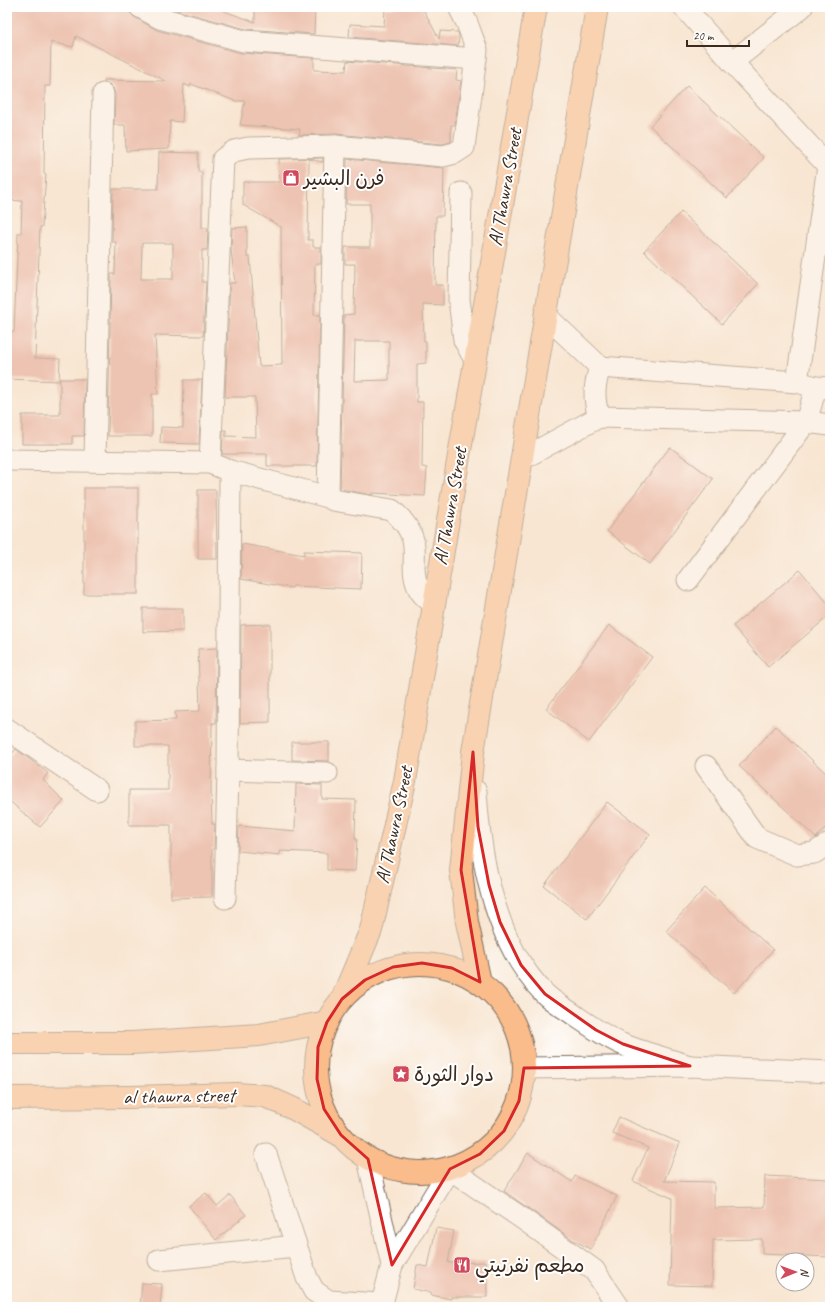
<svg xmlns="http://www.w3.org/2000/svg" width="837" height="1314" viewBox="0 0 837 1314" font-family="Caveat,'Playpen Sans Arabic',sans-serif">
<rect width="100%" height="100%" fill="#fff"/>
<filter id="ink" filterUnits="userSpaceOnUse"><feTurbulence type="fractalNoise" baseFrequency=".025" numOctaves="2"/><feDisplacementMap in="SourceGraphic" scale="8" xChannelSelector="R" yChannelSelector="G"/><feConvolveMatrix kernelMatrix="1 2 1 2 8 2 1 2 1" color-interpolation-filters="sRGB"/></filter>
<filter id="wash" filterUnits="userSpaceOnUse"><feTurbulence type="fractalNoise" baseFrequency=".012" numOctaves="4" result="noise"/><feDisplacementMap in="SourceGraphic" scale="16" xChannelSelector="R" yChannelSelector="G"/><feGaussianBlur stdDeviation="0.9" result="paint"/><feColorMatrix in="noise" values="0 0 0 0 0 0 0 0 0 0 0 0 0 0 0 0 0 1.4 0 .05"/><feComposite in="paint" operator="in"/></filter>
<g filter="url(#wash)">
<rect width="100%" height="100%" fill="#f8e6d2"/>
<g id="blocks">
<g fill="#e1998a" fill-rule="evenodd">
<path d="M 7,7 L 128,7 L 130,13 L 134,17 L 157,30 L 241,53 L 314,58 L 314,70 L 346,71 L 347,61 L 457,70 L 456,80 L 461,81 L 455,125 L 451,125 L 451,142 L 442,144 L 336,134 L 299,135 L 300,129 L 240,125 L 245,101 L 235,101 L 191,84 L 190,87 L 184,84 L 182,122 L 170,121 L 169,149 L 126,151 L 125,125 L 114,125 L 115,94 L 113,88 L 109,84 L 104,82 L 104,80 L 166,81 L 76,36 L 73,47 L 51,42 L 50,86 L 45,86 L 44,174 L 46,174 L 42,227 L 40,227 L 35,358 L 60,359 L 59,381 L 8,379 L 7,332 L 14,332 L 18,233 L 21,233 L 22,201 L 7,200 L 9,132 L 7,131 Z"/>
<path d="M 165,7 L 213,7 L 255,22 L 255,10 L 267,11 L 267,7 L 315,7 L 314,34 L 246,29 Z"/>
<path d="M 394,7 L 422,7 L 439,39 L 440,31 L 458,32 L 459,36 L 458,46 L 349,37 L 350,24 L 384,26 L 385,8 L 394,8 Z"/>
<path d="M 687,86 L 764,158 L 727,198 L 650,126 Z"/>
<path d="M 159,152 L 198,153 L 198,172 L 202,172 L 202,228 L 208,228 L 207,250 L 202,250 L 202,282 L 206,282 L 203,336 L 155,335 L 158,394 L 152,394 L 152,436 L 108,436 L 111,274 L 115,274 L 116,242 L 112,242 L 113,189 L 158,189 ZM 142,243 L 173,243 L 173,279 L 141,279 Z"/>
<path d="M 323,158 L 323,162 L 309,159 L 308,240 L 313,240 L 313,247 L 321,247 L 321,264 L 315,264 L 314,315 L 320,315 L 317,466 L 267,466 L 267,454 L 222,454 L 223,430 L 226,430 L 226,436 L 256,437 L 255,397 L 225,397 L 230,283 L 235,283 L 231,250 L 232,228 L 247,227 L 247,257 L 250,257 L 259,366 L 282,365 L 281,227 L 243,205 L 243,182 L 280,182 L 279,159 Z"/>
<path d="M 347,159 L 444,168 L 443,216 L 436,216 L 435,285 L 443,285 L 443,305 L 423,304 L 424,341 L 426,341 L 426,363 L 417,364 L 417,402 L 423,402 L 422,467 L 427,468 L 425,496 L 372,493 L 372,495 L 340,489 L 344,315 L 354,314 L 355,264 L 345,264 L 345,247 L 370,247 L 370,204 L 346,204 ZM 355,341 L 389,341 L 389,380 L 354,381 Z"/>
<path d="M 681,212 L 758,284 L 722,324 L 644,251 Z"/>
<path d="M 60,379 L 85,379 L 84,436 L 72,436 L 72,444 L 22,444 L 22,415 L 60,415 Z"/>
<path d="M 184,380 L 202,380 L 199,444 L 160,443 L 161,427 L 183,428 Z"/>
<path d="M 670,447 L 713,479 L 650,564 L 607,531 Z"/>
<rect x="84" y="488" width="54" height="106"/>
<path d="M 198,490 L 216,490 L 217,559 L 198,559 Z"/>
<path d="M 242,544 L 304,555 L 304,551 L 362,553 L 361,589 L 293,586 L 292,588 L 241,579 Z"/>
<path d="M 800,570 L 830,606 L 830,615 L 768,667 L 733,626 Z"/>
<path d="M 143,608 L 183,608 L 183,631 L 143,632 Z"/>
<path d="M 270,624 L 270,722 L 240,723 L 241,625 Z"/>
<path d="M 609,625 L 652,657 L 589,742 L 546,709 Z"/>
<path d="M 217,648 L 216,723 L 212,723 L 211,790 L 212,824 L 215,824 L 214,849 L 212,849 L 212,897 L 171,898 L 171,825 L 129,825 L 129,790 L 168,790 L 168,746 L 135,746 L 135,721 L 176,720 L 175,712 L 200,711 L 198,649 Z"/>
<path d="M 776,726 L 830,777 L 830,823 L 816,838 L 739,766 Z"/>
<path d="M 292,742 L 329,742 L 329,761 L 292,760 Z"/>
<path d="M 16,749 L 48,773 L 43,780 L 64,801 L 40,827 L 7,799 L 7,760 Z"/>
<path d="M 296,784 L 322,785 L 322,799 L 356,800 L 355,839 L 357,839 L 355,871 L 327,870 L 327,853 L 280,851 L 280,855 L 238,851 L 239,826 L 295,831 Z"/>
<path d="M 607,802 L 650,834 L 587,919 L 544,886 Z"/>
<path d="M 705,888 L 773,950 L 734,993 L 666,931 Z"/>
<path d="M 619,1117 L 680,1143 L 664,1181 L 714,1182 L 714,1208 L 764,1207 L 765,1176 L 830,1179 L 830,1257 L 762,1254 L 762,1239 L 713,1240 L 712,1286 L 670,1285 L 672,1198 L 633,1181 L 648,1148 L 612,1133 Z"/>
<path d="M 528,1153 L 572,1182 L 575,1176 L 617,1196 L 591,1249 L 573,1240 L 504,1191 Z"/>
<path d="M 206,1193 L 217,1206 L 230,1195 L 246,1215 L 216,1240 L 189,1206 Z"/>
<path d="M 436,1228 L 454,1231 L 448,1263 L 486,1262 L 487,1297 L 451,1297 L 451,1299 L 431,1295 L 432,1293 L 413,1289 L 417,1265 L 428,1267 Z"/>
<path d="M 142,1283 L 162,1284 L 160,1307 L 140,1307 Z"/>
</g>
</g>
</g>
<g filter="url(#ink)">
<use href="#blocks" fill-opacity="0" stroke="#7d6c5d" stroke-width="1"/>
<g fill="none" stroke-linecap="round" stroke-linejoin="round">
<defs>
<g id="minor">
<path d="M 140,7 L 160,18 L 244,41 L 476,59"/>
<path d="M 684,7 L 732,62 L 830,168"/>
<path d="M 732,62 L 802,7"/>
<path d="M 461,193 L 459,299 L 464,340 L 475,360"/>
<path d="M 545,315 L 600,367 L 797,382 L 816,387 L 830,388"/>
<path d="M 797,382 L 828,166 L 830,165"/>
<path d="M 599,417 C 593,398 594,386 600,367"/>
<path d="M 522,459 L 599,417 L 806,422 L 830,425"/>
<path d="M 7,460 L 210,463 L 230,471 L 328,497 L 333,500 L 392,510 C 401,518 410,528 413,540 C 417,556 410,572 419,589 C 422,595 429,600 434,605"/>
<path d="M 95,461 L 103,94"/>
<path d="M 210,463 L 223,159 L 234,151 L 248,148 L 335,146 L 443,156 L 455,153 L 464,147 L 477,50 L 467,23 L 459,7"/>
<path d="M 328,497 L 335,146"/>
<path d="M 688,580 L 806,422 L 816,387"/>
<path d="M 7,729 L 97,790"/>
<path d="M 706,766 L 757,838 L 797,855 L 814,853 L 830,843"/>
<path d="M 228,770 L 327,773"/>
<path d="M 476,791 C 480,859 494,943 545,994 C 554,1003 567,1009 577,1017 C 592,1027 607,1038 624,1045 C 645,1053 668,1059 690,1066"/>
<path d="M 225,898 L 228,770 L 230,471"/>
<path d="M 524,1068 L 690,1066 L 830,1072"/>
<path d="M 266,1154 L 307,1278 L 314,1291 L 329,1301 L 382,1304"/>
<path d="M 368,1159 L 392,1265 L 381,1307"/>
<path d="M 159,1260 L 296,1246"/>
<path d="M 392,1265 L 450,1169 L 523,1219 L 594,1270 L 619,1307"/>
</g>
<g id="major">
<circle cx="420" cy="1068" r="104"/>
<path d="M 480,982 L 467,922 L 461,870 L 473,752 L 597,7"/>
<path d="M 342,999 L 371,930 L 405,781 L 448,520 L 536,7"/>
<path d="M 7,1043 L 132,1043 L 259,1035 L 327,1022"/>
<path d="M 7,1098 L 130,1097 L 237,1094 L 265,1096 L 294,1109 L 340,1135"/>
</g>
</defs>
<use href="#minor" stroke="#7d6c5d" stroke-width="23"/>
<use href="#major" stroke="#7d6c5d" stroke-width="24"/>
<use href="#minor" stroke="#fff" stroke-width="21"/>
<use href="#major" stroke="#fabc8b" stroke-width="22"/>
</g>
</g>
<path d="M0 0H837V1314H0ZM 473,752 L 478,827 L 489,885 L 500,922 L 521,965 L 545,994 L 596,1030 L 623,1044 L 690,1066 L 524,1068 L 519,1101 L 504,1131 L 480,1154 L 450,1169 L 392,1265 L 368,1159 L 341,1135 L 324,1109 L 317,1079 L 318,1047 L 327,1022 L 342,999 L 365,980 L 393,967 L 422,963 L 452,968 L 480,982 L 461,870 Z" fill="#f8e6d2" fill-opacity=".55" fill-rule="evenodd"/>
<path fill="none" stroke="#d62828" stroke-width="3" stroke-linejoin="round" d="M 473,752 L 478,827 L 489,885 L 500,922 L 521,965 L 545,994 L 596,1030 L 623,1044 L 690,1066 L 524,1068 L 519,1101 L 504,1131 L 480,1154 L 450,1169 L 392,1265 L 368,1159 L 341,1135 L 324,1109 L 317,1079 L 318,1047 L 327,1022 L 342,999 L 365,980 L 393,967 L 422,963 L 452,968 L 480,982 L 461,870 Z"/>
<defs>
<symbol id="shop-square" viewBox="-11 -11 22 22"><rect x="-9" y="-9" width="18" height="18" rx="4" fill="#d1495b" stroke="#fff"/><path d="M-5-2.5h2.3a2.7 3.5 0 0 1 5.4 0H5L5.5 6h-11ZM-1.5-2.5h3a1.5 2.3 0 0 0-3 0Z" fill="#fff"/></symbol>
<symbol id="sight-square" viewBox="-11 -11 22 22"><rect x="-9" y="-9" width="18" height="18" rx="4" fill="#d1495b" stroke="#fff"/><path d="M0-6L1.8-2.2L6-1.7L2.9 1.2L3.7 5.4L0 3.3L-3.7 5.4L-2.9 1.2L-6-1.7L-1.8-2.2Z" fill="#fff"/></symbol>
<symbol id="restaurant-square" viewBox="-11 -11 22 22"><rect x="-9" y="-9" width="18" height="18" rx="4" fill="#d1495b" stroke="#fff"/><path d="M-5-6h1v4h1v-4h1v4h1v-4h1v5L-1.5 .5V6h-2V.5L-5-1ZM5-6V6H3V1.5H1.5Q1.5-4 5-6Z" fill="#fff"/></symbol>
</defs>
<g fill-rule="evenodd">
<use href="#shop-square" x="281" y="168" width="20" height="20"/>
<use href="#sight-square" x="391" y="1064" width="20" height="20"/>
<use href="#restaurant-square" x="452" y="1255" width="20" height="20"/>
</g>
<g text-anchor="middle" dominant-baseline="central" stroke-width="4" stroke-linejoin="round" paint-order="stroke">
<g font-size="20" fill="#3b2a1e" stroke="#fff" text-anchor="start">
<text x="304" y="178">فرن البشير</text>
<text x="414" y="1074">دوار الثورة</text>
<text x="475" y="1265">مطعم نفرتيتي</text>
</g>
<g font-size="20" fill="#3b2a1e" stroke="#fff">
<text transform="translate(505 187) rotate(-80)">Al Thawra Street</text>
<text transform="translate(450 506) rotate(-80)">Al Thawra Street</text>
<text transform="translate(394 825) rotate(-78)">Al Thawra Street</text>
<text transform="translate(179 1096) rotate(-1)">al thawra street</text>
</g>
</g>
<rect width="837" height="1314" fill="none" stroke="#fff" stroke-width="24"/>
<g transform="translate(795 1272) rotate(89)"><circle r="19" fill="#ffffff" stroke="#b1aaa5"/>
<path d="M0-3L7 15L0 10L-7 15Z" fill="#d1495b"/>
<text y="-6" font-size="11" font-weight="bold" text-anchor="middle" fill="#3b2a1e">N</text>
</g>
<path d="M687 40v6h62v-6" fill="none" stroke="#3b2a1e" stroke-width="2"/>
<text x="693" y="40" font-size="12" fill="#3b2a1e" stroke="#ffffff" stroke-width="3" paint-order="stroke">20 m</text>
</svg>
